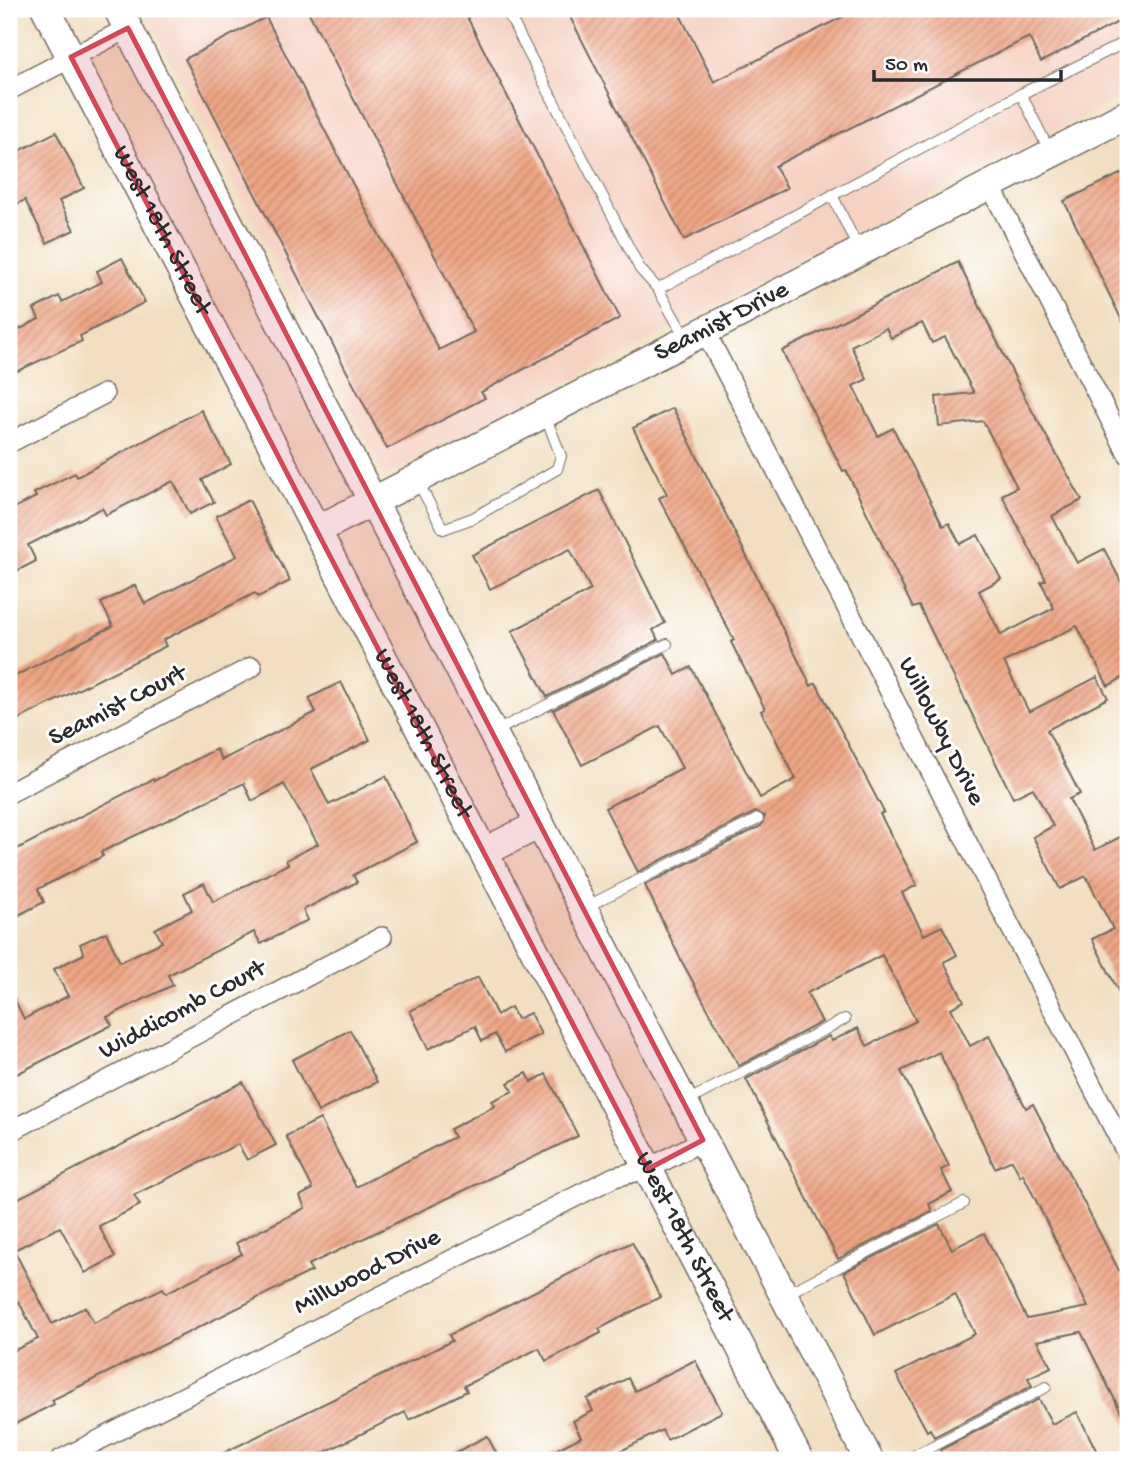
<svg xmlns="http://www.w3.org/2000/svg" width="1137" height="1469" viewBox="0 0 1137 1469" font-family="'Gochi Hand',sans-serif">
<defs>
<pattern id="building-hatch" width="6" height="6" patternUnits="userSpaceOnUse" patternTransform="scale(1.75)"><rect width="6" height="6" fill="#eea585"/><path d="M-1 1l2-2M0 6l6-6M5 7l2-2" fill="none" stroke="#c1876d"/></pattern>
</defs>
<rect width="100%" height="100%" fill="#fff"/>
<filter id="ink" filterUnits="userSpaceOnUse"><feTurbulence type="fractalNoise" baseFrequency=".0143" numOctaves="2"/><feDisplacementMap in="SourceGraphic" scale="14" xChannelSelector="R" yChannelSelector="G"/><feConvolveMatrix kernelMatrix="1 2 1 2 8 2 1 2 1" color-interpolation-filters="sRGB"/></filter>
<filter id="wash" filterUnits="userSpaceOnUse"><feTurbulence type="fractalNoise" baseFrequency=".00686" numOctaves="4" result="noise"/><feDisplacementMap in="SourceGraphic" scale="28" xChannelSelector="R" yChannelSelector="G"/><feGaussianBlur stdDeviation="1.57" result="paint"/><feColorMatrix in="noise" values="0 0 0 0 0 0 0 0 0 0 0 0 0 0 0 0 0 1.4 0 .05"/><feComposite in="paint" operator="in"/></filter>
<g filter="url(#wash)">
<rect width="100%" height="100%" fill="#f2dfc1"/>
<path fill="#f6d2c3" d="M 144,9 L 1128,9 L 1128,93 L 385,476 Z"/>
<g id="blocks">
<g fill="url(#building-hatch)" fill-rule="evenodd">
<path d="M 307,9 L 463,9 L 620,318 L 481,392 L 485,398 L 387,449 L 185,59 L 266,17 L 439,350 L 474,332 Z"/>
<path d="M 566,9 L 677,9 L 714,82 L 858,9 L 1128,9 L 1128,17 L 1041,62 L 1029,37 L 775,166 L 787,188 L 684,240 Z"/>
<path d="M 56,132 L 84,188 L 59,201 L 74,230 L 47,243 L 25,200 L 9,208 L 9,156 Z"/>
<path d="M 1128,170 L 1128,333 L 1064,201 Z"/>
<path d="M 122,258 L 145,302 L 80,336 L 82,341 L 9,375 L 9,335 L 39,319 L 34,309 L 59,296 L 62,302 L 102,282 L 97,271 Z"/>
<path d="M 958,262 L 1025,398 L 1082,500 L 1052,516 L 1077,563 L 1104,549 L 1128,595 L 1128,675 L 1108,686 L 1077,626 L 1004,662 L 1029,712 L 1097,677 L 1108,698 L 1047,730 L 1080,794 L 1069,799 L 1095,850 L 1128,833 L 1128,1010 L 1092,939 L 1113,929 L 1086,876 L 1060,889 L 1033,837 L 1053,826 L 1033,788 L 1013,798 L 919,606 L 913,608 L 846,470 L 843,471 L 782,351 ZM 922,323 L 932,343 L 945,337 L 974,393 L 936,397 L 939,426 L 983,421 L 1017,487 L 1002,495 L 1046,580 L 1041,582 L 1054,608 L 1001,635 L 979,591 L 1001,579 L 978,535 L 960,544 L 949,523 L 943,526 L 893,428 L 878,436 L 853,386 L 867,379 L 851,346 L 886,328 L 891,338 Z"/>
<path d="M 673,408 L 811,686 L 816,683 L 884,812 L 880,814 L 917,885 L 902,893 L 924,935 L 942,926 L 957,955 L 944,962 L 964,1001 L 951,1008 L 970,1046 L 989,1036 L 1026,1108 L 1033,1104 L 1128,1288 L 1128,1426 L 1081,1332 L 1037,1341 L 1051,1367 L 1028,1378 L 1032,1386 L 934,1437 L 930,1429 L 927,1431 L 896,1374 L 975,1334 L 955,1294 L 875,1335 L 844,1272 L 939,1224 L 952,1249 L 984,1233 L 1027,1319 L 1088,1307 L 1023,1174 L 1020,1176 L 1012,1160 L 995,1168 L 939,1052 L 901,1071 L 949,1166 L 941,1170 L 952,1192 L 929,1204 L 932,1211 L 838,1259 L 746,1079 L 829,1036 L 832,1041 L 858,1028 L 867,1046 L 916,1021 L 898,985 L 882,955 L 807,993 L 822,1022 L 739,1066 L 681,960 L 645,885 L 761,826 L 765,816 L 755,812 L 638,872 L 605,808 L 682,768 L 660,726 L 582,765 L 553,710 L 665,653 L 676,675 L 691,667 L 760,798 L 796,779 L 761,711 L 765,709 L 731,642 L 734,640 L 659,498 L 667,494 L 633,428 Z"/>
<path d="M 201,410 L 231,464 L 202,480 L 214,502 L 190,514 L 173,481 L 106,515 L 102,508 L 28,545 L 36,561 L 9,575 L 9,507 L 10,510 L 36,497 L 34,493 L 75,473 L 77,477 Z"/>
<path d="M 599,490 L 665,623 L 653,630 L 658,640 L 547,697 L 512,631 L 591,590 L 570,549 L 490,589 L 472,555 Z"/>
<path d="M 249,500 L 290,581 L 258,597 L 255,593 L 163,640 L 166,646 L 9,724 L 9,679 L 113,626 L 101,603 L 135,585 L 145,604 L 237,556 L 216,516 Z"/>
<path d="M 341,682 L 370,740 L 311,769 L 329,805 L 386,776 L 417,842 L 353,875 L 357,882 L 303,910 L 308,920 L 261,944 L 254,932 L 168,975 L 173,985 L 107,1017 L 112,1025 L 9,1078 L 9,988 L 24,1019 L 68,996 L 54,969 L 84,954 L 80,944 L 106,932 L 120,962 L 162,942 L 155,929 L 192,910 L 184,893 L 204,883 L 213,902 L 288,864 L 286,860 L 318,844 L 284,784 L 252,801 L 244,783 L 101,852 L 103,856 L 38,889 L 44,902 L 9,920 L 9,853 L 153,779 L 154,781 L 216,749 L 222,760 L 316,712 L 309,698 Z"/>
<path d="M 478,977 L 497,1015 L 511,1007 L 517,1019 L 530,1013 L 541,1034 L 505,1052 L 495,1034 L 482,1041 L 475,1026 L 428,1049 L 410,1011 Z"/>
<path d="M 350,1030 L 377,1082 L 318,1112 L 292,1060 Z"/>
<path d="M 527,1073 L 531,1082 L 546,1074 L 578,1136 L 308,1265 L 312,1271 L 52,1400 L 54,1404 L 9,1427 L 9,1353 L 38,1339 L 19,1302 L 9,1308 L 9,1203 L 243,1082 L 276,1145 L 247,1160 L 238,1144 L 134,1195 L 140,1205 L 99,1226 L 115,1257 L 85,1273 L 60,1227 L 14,1250 L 52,1324 L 85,1307 L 94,1323 L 163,1288 L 166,1293 L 242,1254 L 236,1243 L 305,1208 L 300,1196 L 313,1189 L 286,1136 L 320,1119 L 356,1187 L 454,1137 L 450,1129 L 495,1106 L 492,1101 L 513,1091 L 508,1083 Z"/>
<path d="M 632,1242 L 660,1297 L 599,1329 L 601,1333 L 546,1361 L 539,1348 L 464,1386 L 467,1391 L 409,1420 L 405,1412 L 309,1460 L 209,1460 L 452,1341 L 449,1335 Z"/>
<path d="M 695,1360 L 722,1412 L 667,1440 L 662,1430 L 603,1460 L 535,1460 L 581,1437 L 573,1421 L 593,1411 L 587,1399 L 628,1378 L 635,1391 Z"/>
<path d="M 1039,1399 L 1052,1424 L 1077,1412 L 1101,1460 L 945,1460 L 940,1450 Z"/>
<path d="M 487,1436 L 500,1460 L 441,1460 Z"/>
</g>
</g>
</g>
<g filter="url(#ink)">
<use href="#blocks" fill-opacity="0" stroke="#716a60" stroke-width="2"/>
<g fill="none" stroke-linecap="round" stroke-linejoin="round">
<defs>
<g id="lane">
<path d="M 506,9 L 640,269 L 658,289 L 686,339"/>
<path d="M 1049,150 L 1021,94 L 1128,41"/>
<path d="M 832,195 L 858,248"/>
<path d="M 658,289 L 1021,94"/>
<path d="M 418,482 L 443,529 L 473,518 L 557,469 L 561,456 L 545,415"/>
<path d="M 496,731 L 667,644"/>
<path d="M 584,908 L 758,819"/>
<path d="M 687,1101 L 845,1019"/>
<path d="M 784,1295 L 964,1203"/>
<path d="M 906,1460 L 1046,1387"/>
</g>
<g id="street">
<path d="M 9,90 L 128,28"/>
<path d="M 990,185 L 1128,454"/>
<path d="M 705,331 L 1128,1156"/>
<path d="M 9,443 L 104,394"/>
<path d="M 9,793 L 252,667"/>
<path d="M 9,1132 L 382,937"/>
<path d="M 60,1460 L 614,1177 L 648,1169 L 703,1140"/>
</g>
<g id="secondary">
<path id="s1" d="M 46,9 L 799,1460"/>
<path d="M 118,9 L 869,1460"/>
<path id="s2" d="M 317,530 L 1128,114"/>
<path d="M 484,852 L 540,824"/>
</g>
</defs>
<use href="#lane" stroke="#716a60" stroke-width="12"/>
<use href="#street" stroke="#716a60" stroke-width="22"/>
<use href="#secondary" stroke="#716a60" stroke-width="31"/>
<use href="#lane" stroke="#fff" stroke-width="10"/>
<use href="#street" stroke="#fff" stroke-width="19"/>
<use href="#secondary" stroke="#fff" stroke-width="28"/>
</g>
</g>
<path fill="#d1495b" fill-opacity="0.2" stroke="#d1495b" stroke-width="5" stroke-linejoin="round" d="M 128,28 L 703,1140 L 648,1169 L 71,57 Z"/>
<g text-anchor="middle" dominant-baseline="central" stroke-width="6" stroke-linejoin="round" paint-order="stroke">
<g font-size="26" fill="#2b2b2b" stroke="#fff">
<text stroke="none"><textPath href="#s1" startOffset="250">West 18th Street</textPath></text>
<text stroke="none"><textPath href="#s2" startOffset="455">Seamist Drive</textPath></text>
<text transform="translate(118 707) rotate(-27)">Seamist Court</text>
<text transform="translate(940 732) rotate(63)">Willowby Drive</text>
<text stroke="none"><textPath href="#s1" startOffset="817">West 18th Street</textPath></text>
<text transform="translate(183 1011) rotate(-28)">Widdicomb Court</text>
<text stroke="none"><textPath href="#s1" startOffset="1384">West 18th Street</textPath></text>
<text transform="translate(368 1273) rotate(-27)">Millwood Drive</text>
</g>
</g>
<rect width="1137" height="1469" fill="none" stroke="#fff" stroke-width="35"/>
<path d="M874 70v10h187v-10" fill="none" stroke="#2b2b2b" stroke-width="3.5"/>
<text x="885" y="70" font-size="21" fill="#2b2b2b" stroke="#ffffff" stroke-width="5" paint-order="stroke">50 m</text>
</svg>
